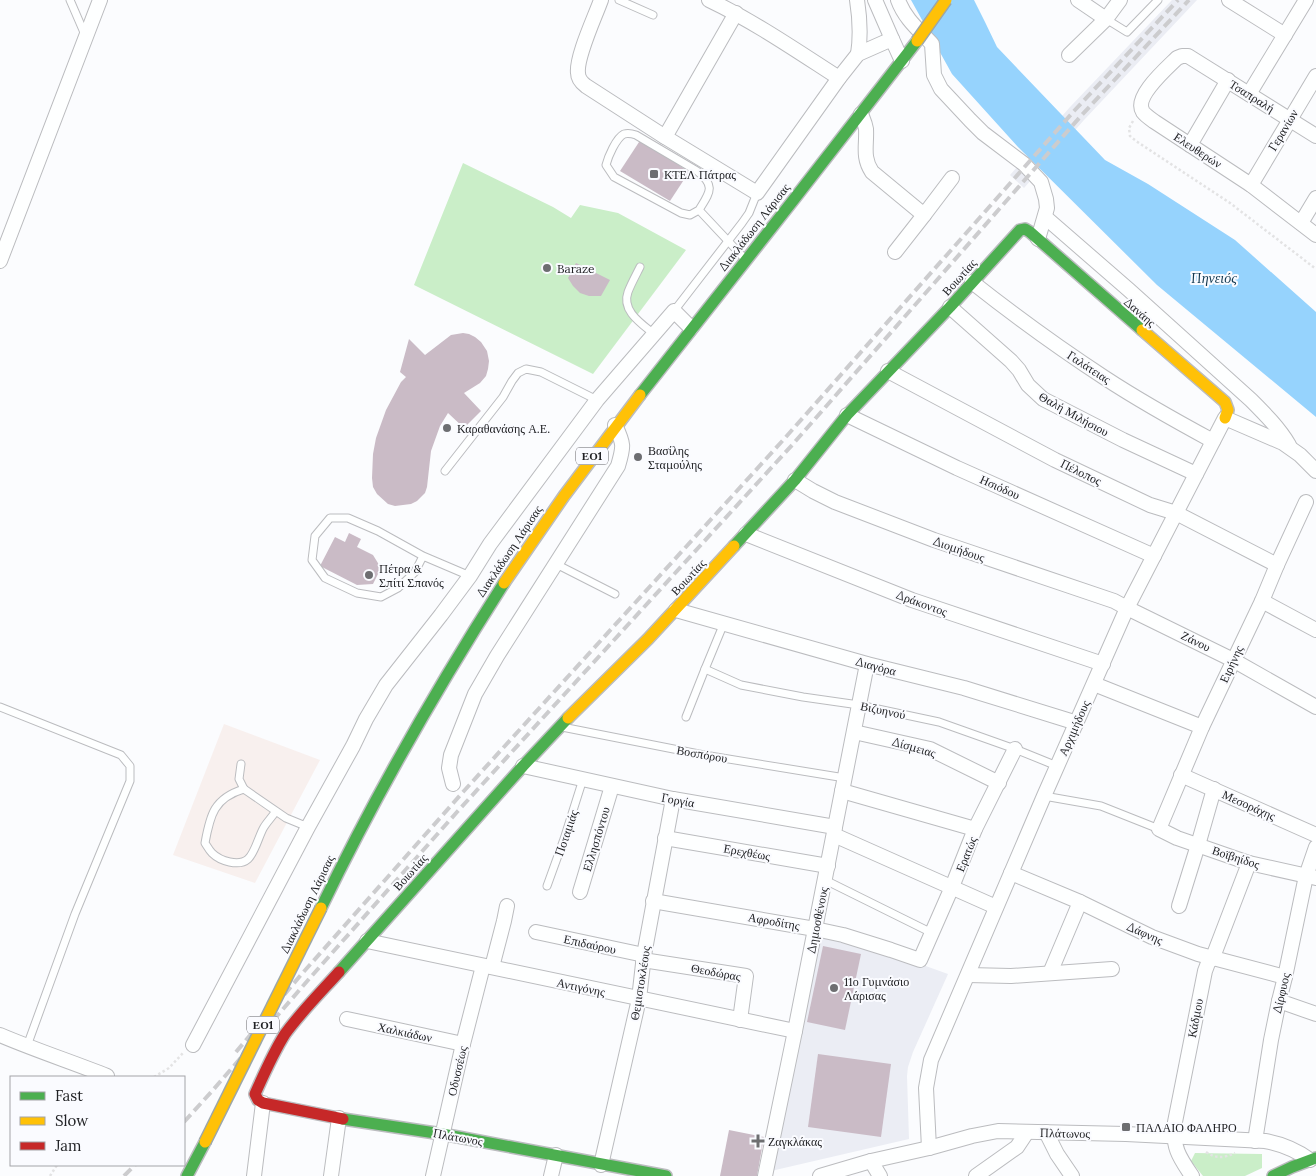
<svg xmlns="http://www.w3.org/2000/svg" width="1316" height="1176" viewBox="0 0 1316 1176" font-family="Lora,serif">
<rect width="100%" height="100%" fill="#fbfcfe"/>
<path fill="#f8f0ee" d="M 224,724 L 320,760 L 255,883 L 173,855 Z"/>
<g fill="#ebedf4">
<path d="M 1172,0 L 1197,0 L 1084,120 L 1024,188 L 1010,175 L 1070,107 Z"/>
<path d="M 821,932 L 856,941 L 948,974 L 913,1052 L 908,1067 L 907,1076 L 909,1139 L 771,1171 Z"/>
</g>
<g fill="#caeec8">
<path d="M 463,163 L 553,207 L 571,218 L 580,205 L 618,213 L 686,250 L 593,374 L 414,285 Z"/>
<path d="M 1195,1153 L 1262,1154 L 1262,1168 L 1245,1176 L 1203,1176 L 1191,1161 Z"/>
</g>
<path fill="#96d3fd" d="M 911,0 L 974,0 L 985,22 L 997,47 L 1105,160 L 1148,184 L 1235,240 L 1316,312 L 1316,417 L 1157,285 L 1018,147 L 952,74 Z"/>
<g fill="#cabbc6">
<path d="M 641,139 L 689,172 L 670,201 L 620,171 Z"/>
<path d="M 576,263 L 610,280 L 601,296 L 589,296 L 580,293 L 573,286 L 568,278 Z"/>
<path d="M 463,333 L 469,334 L 475,337 L 481,342 L 487,351 L 489,361 L 488,369 L 486,376 L 480,383 L 464,393 L 481,411 L 464,428 L 448,413 L 440,426 L 431,451 L 427,487 L 425,493 L 417,501 L 411,504 L 395,506 L 388,504 L 377,494 L 373,487 L 372,478 L 373,454 L 376,438 L 386,410 L 401,382 L 406,377 L 400,372 L 409,339 L 425,355 L 451,335 Z"/>
<path d="M 349,533 L 361,539 L 357,547 L 373,555 L 381,568 L 373,584 L 357,585 L 320,566 L 335,537 L 345,542 Z"/>
<path d="M 823,946 L 861,954 L 845,1030 L 807,1022 Z"/>
<path d="M 818,1054 L 891,1064 L 881,1137 L 808,1127 Z"/>
<path d="M 729,1130 L 764,1137 L 757,1176 L 720,1176 Z"/>
</g>
<g fill="none" stroke-linecap="round" stroke-linejoin="round">
<defs>
<g id="lane">
<path d="M 70,0 L 86,37"/>
<path d="M 619,0 L 653,15"/>
<path d="M 1106,19 L 1127,32 L 1158,0"/>
<path d="M 699,210 L 690,215 L 681,213 L 614,177 L 606,165 C 608,157 616,138 624,134 C 628,133 633,134 636,135 L 697,171 C 716,186 710,192 699,210 L 744,258"/>
<path d="M 640,267 C 636,275 631,284 628,292 C 621,311 642,324 654,334"/>
<path d="M 674,311 L 742,223 L 749,213 L 757,193"/>
<path d="M 445,471 L 503,397 L 512,381 L 518,373 L 526,369 L 541,372 L 597,400"/>
<path d="M 423,556 L 415,572 L 398,588 L 381,597 L 357,593 L 325,578 L 312,560 L 315,536 L 330,518 L 348,518 L 378,531 L 423,556 L 470,576"/>
<path d="M 556,564 L 615,594"/>
<path d="M 705,669 L 741,685 L 803,697 L 859,705 L 939,722 L 1015,749 L 1057,766"/>
<path d="M 0,707 L 121,755 L 130,766 L 130,781 L 75,914 L 27,1046"/>
<path d="M 686,717 L 705,669 L 724,623"/>
<path d="M 562,727 L 704,755 L 845,778"/>
<path d="M 241,764 L 239,779 L 244,789"/>
<path d="M 1044,796 L 1101,806 L 1159,829"/>
<path d="M 276,811 C 272,817 267,822 264,827 C 259,835 255,853 248,859 C 239,867 220,861 212,853 C 209,850 207,846 205,843 C 210,815 214,798 244,789 L 286,818 L 308,827"/>
<path d="M 825,880 L 932,933"/>
<path d="M 547,886 L 564,839 L 583,779"/>
</g>
<g id="street">
<path d="M 601,0 C 595,17 576,57 578,73 C 578,79 582,83 586,86 L 665,137 L 757,193 L 839,78 L 858,54 L 892,39 L 902,61"/>
<path d="M 709,0 C 755,22 797,51 839,78"/>
<path d="M 857,0 C 860,19 861,35 858,54"/>
<path d="M 875,0 L 892,39"/>
<path d="M 898,0 C 905,19 919,30 932,44 L 934,75 L 941,89 L 970,120 L 983,133 L 1024,164 L 1041,182 L 1046,199 L 1047,208 L 1038,239"/>
<path d="M 1078,0 L 1106,19"/>
<path d="M 1229,0 L 1285,35"/>
<path d="M 1069,55 L 1106,19 L 1120,0"/>
<path d="M 1249,94 L 1306,0"/>
<path d="M 861,114 C 863,119 865,123 866,129 C 867,145 862,157 872,172 L 924,215 L 895,252"/>
<path d="M 1316,136 L 1188,56 L 1182,56 L 1177,58 C 1167,68 1133,97 1143,112 C 1146,116 1151,119 1155,122 L 1251,185 L 1316,235"/>
<path d="M 665,137 L 736,13"/>
<path d="M 1190,145 L 1228,80"/>
<path d="M 1251,185 L 1316,76"/>
<path d="M 924,215 L 952,178"/>
<path d="M 1045,217 L 1129,290 L 1251,400 C 1265,414 1279,428 1289,445"/>
<path d="M 1301,223 L 1316,198"/>
<path d="M 0,261 L 100,0"/>
<path d="M 972,282 C 1015,316 1059,348 1105,378 C 1140,401 1176,421 1213,441"/>
<path d="M 950,307 L 1011,361 L 1019,370 L 1028,385 L 1043,399 L 1123,440 L 1196,474"/>
<path d="M 888,371 L 1055,460 L 1150,505 L 1176,513 L 1277,565"/>
<path d="M 847,415 L 957,468 L 1154,556"/>
<path d="M 795,480 L 813,491 L 835,502 L 934,540 L 1114,601 L 1127,608 L 1233,660 L 1316,707"/>
<path d="M 1306,502 L 1277,565 L 1262,601 L 1202,727 L 1159,829 L 1177,838 L 1249,863 L 1316,878"/>
<path d="M 746,534 L 912,600 L 1103,664"/>
<path d="M 1262,601 L 1316,630"/>
<path d="M 676,610 L 867,664 L 964,688 L 1077,723"/>
<path d="M 1094,684 L 1202,727"/>
<path d="M 854,732 L 930,749 L 999,783"/>
<path d="M 523,766 L 673,799 L 835,827"/>
<path d="M 1181,775 L 1316,835"/>
<path d="M 453,784 L 449,768 L 451,755 L 475,694 L 497,656 L 618,466 C 624,446 624,444 615,425"/>
<path d="M 842,791 L 975,829"/>
<path d="M 834,835 L 996,907"/>
<path d="M 665,838 L 828,866"/>
<path d="M 1011,873 L 1080,902 L 1152,937 L 1198,954 L 1285,977"/>
<path d="M 580,892 L 612,786"/>
<path d="M 653,901 L 815,929 L 843,935 L 891,950 L 920,960 L 952,887 L 975,829 L 1015,749"/>
<path d="M 1179,906 L 1198,845 L 1214,789"/>
<path d="M 536,932 L 644,955"/>
<path d="M 367,941 L 795,1031"/>
<path d="M 643,960 L 746,976 L 740,1020"/>
<path d="M 492,967 L 504,921 L 507,906"/>
<path d="M 1050,973 L 1080,902"/>
<path d="M 968,975 L 1011,976 L 1112,969"/>
<path d="M 1279,1001 L 1316,1014"/>
<path d="M 347,1019 L 463,1044"/>
<path d="M 0,1035 C 35,1050 72,1062 107,1076"/>
<path d="M 193,1045 L 308,827 L 353,746 L 366,719 L 386,685 L 441,615 L 470,576 L 490,544 L 597,400 L 674,311 L 691,328"/>
<path d="M 1046,1132 L 1057,1154 L 1072,1176"/>
<path d="M 1255,1141 L 1271,1040 L 1279,1001 L 1285,977 L 1306,876 L 1316,847"/>
<path d="M 929,1148 L 926,1088 L 931,1060 L 1044,796 L 1127,608 L 1225,418 L 1283,443 L 1300,455 L 1316,471"/>
<path d="M 871,1161 L 880,1176"/>
<path d="M 601,1165 L 639,999 L 644,955 L 673,799"/>
<path d="M 254,1176 L 263,1103"/>
<path d="M 331,1176 L 339,1118"/>
<path d="M 433,1176 L 463,1044 L 483,966"/>
<path d="M 551,1176 L 556,1155"/>
<path d="M 765,1176 L 795,1031 L 867,664"/>
<path d="M 820,1176 L 871,1161 L 929,1148 L 972,1136 L 998,1131 L 1126,1134 L 1265,1141 C 1283,1144 1296,1150 1310,1160"/>
<path d="M 976,1176 L 1017,1147 L 1027,1132"/>
<path d="M 1192,1176 C 1179,1157 1172,1147 1175,1122 L 1205,971 L 1208,963 L 1213,957 L 1249,863"/>
</g>
<g id="fast">
<path d="M 640,395 L 795,198 L 917,41"/>
<path d="M 734,546 L 795,480 L 847,415 L 950,307 L 1020,230 L 1025,229 L 1030,232 L 1142,330"/>
<path d="M 321,908 C 375,796 437,688 504,583"/>
<path d="M 339,972 L 523,766 L 568,718"/>
<path d="M 343,1119 L 442,1134 L 666,1176"/>
<path d="M 187,1176 L 205,1142"/>
<path d="M 1273,1176 L 1292,1167 L 1316,1158"/>
</g>
<g id="slow">
<path d="M 1142,330 L 1225,402 L 1228,410 L 1225,418"/>
<path d="M 504,583 L 564,496 L 640,395"/>
<path d="M 568,718 L 648,639 L 734,546"/>
</g>
<path id="jam" d="M 339,972 C 321,992 301,1012 285,1034 C 273,1053 264,1074 255,1094 L 258,1100 L 263,1103 L 343,1119"/>
</defs>
<use href="#lane" stroke="#bbbcbf" stroke-width="9"/>
<use href="#street" stroke="#bbbcbf" stroke-width="16"/>
<use href="#fast" stroke="#bbbcbf" stroke-width="14"/>
<use href="#slow" stroke="#bbbcbf" stroke-width="14"/>
<use href="#jam" stroke="#bbbcbf" stroke-width="14"/>
<g stroke="#e3e3e4" stroke-width="2.5" stroke-dasharray="2.5 2.5" stroke-linecap="butt">
<path d="M 1133,121 L 1129,128 L 1130,136 L 1136,141 L 1230,203 L 1316,269"/>
<path d="M 154,1077 L 169,1068 L 183,1053"/>
<path d="M 1206,1152 C 1216,1159 1224,1158 1235,1153"/>
<path d="M 50,1176 L 57,1165"/>
</g>
<use href="#lane" stroke="#feffff" stroke-width="7"/>
<use href="#street" stroke="#feffff" stroke-width="14"/>
<use href="#fast" stroke="#4caf50" stroke-width="11"/>
<use href="#slow" stroke="#ffc107" stroke-width="11"/>
<use href="#jam" stroke="#c62828" stroke-width="11"/>
<g stroke="#ccccce" stroke-width="4" stroke-dasharray="10 5" stroke-linecap="butt">
<path d="M 236,1052 L 300,976 L 463,792 L 785,438 L 1074,111 L 1178,0"/>
<path d="M 184,1122 L 213,1090 L 309,979 L 457,812 L 793,444 L 1080,117 L 1189,0"/>
<path d="M 124,1176 L 135,1165"/>
</g>
<defs>
<g id="slow-bridge">
<path d="M 917,41 L 946,0"/>
<path d="M 205,1142 L 321,908"/>
</g>
</defs>
<use href="#slow-bridge" stroke="#9ca6a8" stroke-width="14" stroke-linecap="butt"/>
<use href="#slow-bridge" stroke="#ffc107" stroke-width="11"/>
</g>
<g fill="#6d6e71" stroke="#fafbff" stroke-width="2">
<rect x="649" y="169" width="10" height="10" rx="2.5"/>
<circle cx="547" cy="268" r="5"/>
<circle cx="447" cy="428" r="5"/>
<circle cx="638" cy="457" r="5"/>
<circle cx="369" cy="575" r="5"/>
<circle cx="834" cy="988" r="5"/>
<rect x="1121" y="1122" width="10" height="10" rx="2.5"/>
<path d="M755.5 1133.5h5v5h5v5h-5v5h-5v-5h-5v-5h5z"/>
</g>
<g text-anchor="middle" dominant-baseline="central" stroke-width="4" stroke-linejoin="round" paint-order="stroke">
<g fill="#fafbff" stroke="#626366" stroke-width="1">
<rect x="576" y="447.5" width="32" height="17" rx="4"/>
<rect x="247" y="1016.5" width="32" height="17" rx="4"/>
</g>
<g font-size="11" font-weight="bold" fill="#212225">
<text x="592" y="456">ΕΟ1</text>
<text x="263" y="1025">ΕΟ1</text>
</g>
<g font-size="12" fill="#212225" stroke="#fafbff">
<text transform="translate(1252 96) rotate(32)">Τσαπραλή</text>
<text transform="translate(1283 130) rotate(-59)">Γερανίων</text>
<text transform="translate(1198 150) rotate(33)">Ελευθερών</text>
<text transform="translate(754 227) rotate(-52)">Διακλάδωση Λάρισας</text>
<text transform="translate(959 277) rotate(-48)">Βοιωτίας</text>
<text transform="translate(1140 312) rotate(41)">Δανάης</text>
<text transform="translate(1089 367) rotate(33)">Γαλάτειας</text>
<text transform="translate(1074 414) rotate(29)">Θαλή Μιλήσιου</text>
<text transform="translate(1081 472) rotate(26)">Πέλοπος</text>
<text transform="translate(1000 487) rotate(24)">Ησιόδου</text>
<text transform="translate(959 549) rotate(19)">Διομήδους</text>
<text transform="translate(509 551) rotate(-56)">Διακλάδωση Λάρισας</text>
<text transform="translate(688 577) rotate(-47)">Βοιωτίας</text>
<text transform="translate(922 603) rotate(20)">Δράκοντος</text>
<text transform="translate(1196 641) rotate(26)">Ζάνου</text>
<text transform="translate(1231 664) rotate(-65)">Ειρήνης</text>
<text transform="translate(876 666) rotate(15)">Διαγόρα</text>
<text transform="translate(883 710) rotate(12)">Βιζυηνού</text>
<text transform="translate(1074 728) rotate(-66)">Αρχιμήδους</text>
<text transform="translate(914 747) rotate(16)">Δίσμειας</text>
<text transform="translate(702 754) rotate(10)">Βοσπόρου</text>
<text transform="translate(678 800) rotate(10)">Γοργία</text>
<text transform="translate(1249 805) rotate(24)">Μεσοράχης</text>
<text transform="translate(566 833) rotate(-71)">Ποταμιάς</text>
<text transform="translate(596 839) rotate(-73)">Ελλησπόντου</text>
<text transform="translate(747 852) rotate(10)">Ερεχθέως</text>
<text transform="translate(966 854) rotate(-68)">Ερατώς</text>
<text transform="translate(1236 857) rotate(18)">Βοϊβηίδος</text>
<text transform="translate(410 872) rotate(-48)">Βοιωτίας</text>
<text transform="translate(307 904) rotate(-64)">Διακλάδωση Λάρισας</text>
<text transform="translate(817 920) rotate(-79)">Δημοσθένους</text>
<text transform="translate(774 921) rotate(10)">Αφροδίτης</text>
<text transform="translate(1145 933) rotate(24)">Δάφνης</text>
<text transform="translate(590 944) rotate(12)">Επιδαύρου</text>
<text transform="translate(716 972) rotate(10)">Θεοδώρας</text>
<text transform="translate(640 983) rotate(-81)">Θεμιστοκλέους</text>
<text transform="translate(581 987) rotate(12)">Αντιγόνης</text>
<text transform="translate(1281 993) rotate(-77)">Δίρφυος</text>
<text transform="translate(1195 1018) rotate(-79)">Κάδμου</text>
<text transform="translate(405 1032) rotate(12)">Χαλκιάδων</text>
<text transform="translate(457 1071) rotate(-77)">Οδυσσέως</text>
<text transform="translate(1065 1133) rotate(1)">Πλάτωνος</text>
<text transform="translate(458 1137) rotate(10)">Πλάτωνος</text>
</g>
<g font-size="12" fill="#212225" stroke="#fafbff" text-anchor="start">
<text x="664" y="174">ΚΤΕΛ Πάτρας</text>
<text x="557" y="268">Baraze</text>
<text x="457" y="428">Καραθανάσης Α.Ε.</text>
<text x="648" y="450">Βασίλης<tspan x="648" dy="14">Σταμούλης</tspan></text>
<text x="379" y="568">Πέτρα &amp;<tspan x="379" dy="14">Σπίτι Σπανός</tspan></text>
<text x="844" y="981">11ο Γυμνάσιο<tspan x="844" dy="14">Λάρισας</tspan></text>
<text x="1136" y="1127">ΠΑΛΑΙΟ ΦΑΛΗΡΟ</text>
<text x="768" y="1141">Ζαγκλάκας</text>
</g>
<g font-size="14" font-style="italic" fill="#133950" stroke="#fafbff">
<text x="1214" y="278">Πηνειός</text>
</g>
</g>
<rect x="10" y="1076" width="175" height="90" fill="#fafbff" stroke="#a3a4a8"/>
<rect x="20" y="1092" width="25" height="8" fill="#4caf50" stroke="#a3a4a8"/>
<text x="55" y="1101" font-size="15" fill="#212225">Fast</text>
<rect x="20" y="1117" width="25" height="8" fill="#ffc107" stroke="#a3a4a8"/>
<text x="55" y="1126" font-size="15" fill="#212225">Slow</text>
<rect x="20" y="1142" width="25" height="8" fill="#c62828" stroke="#a3a4a8"/>
<text x="55" y="1151" font-size="15" fill="#212225">Jam</text>
</svg>
